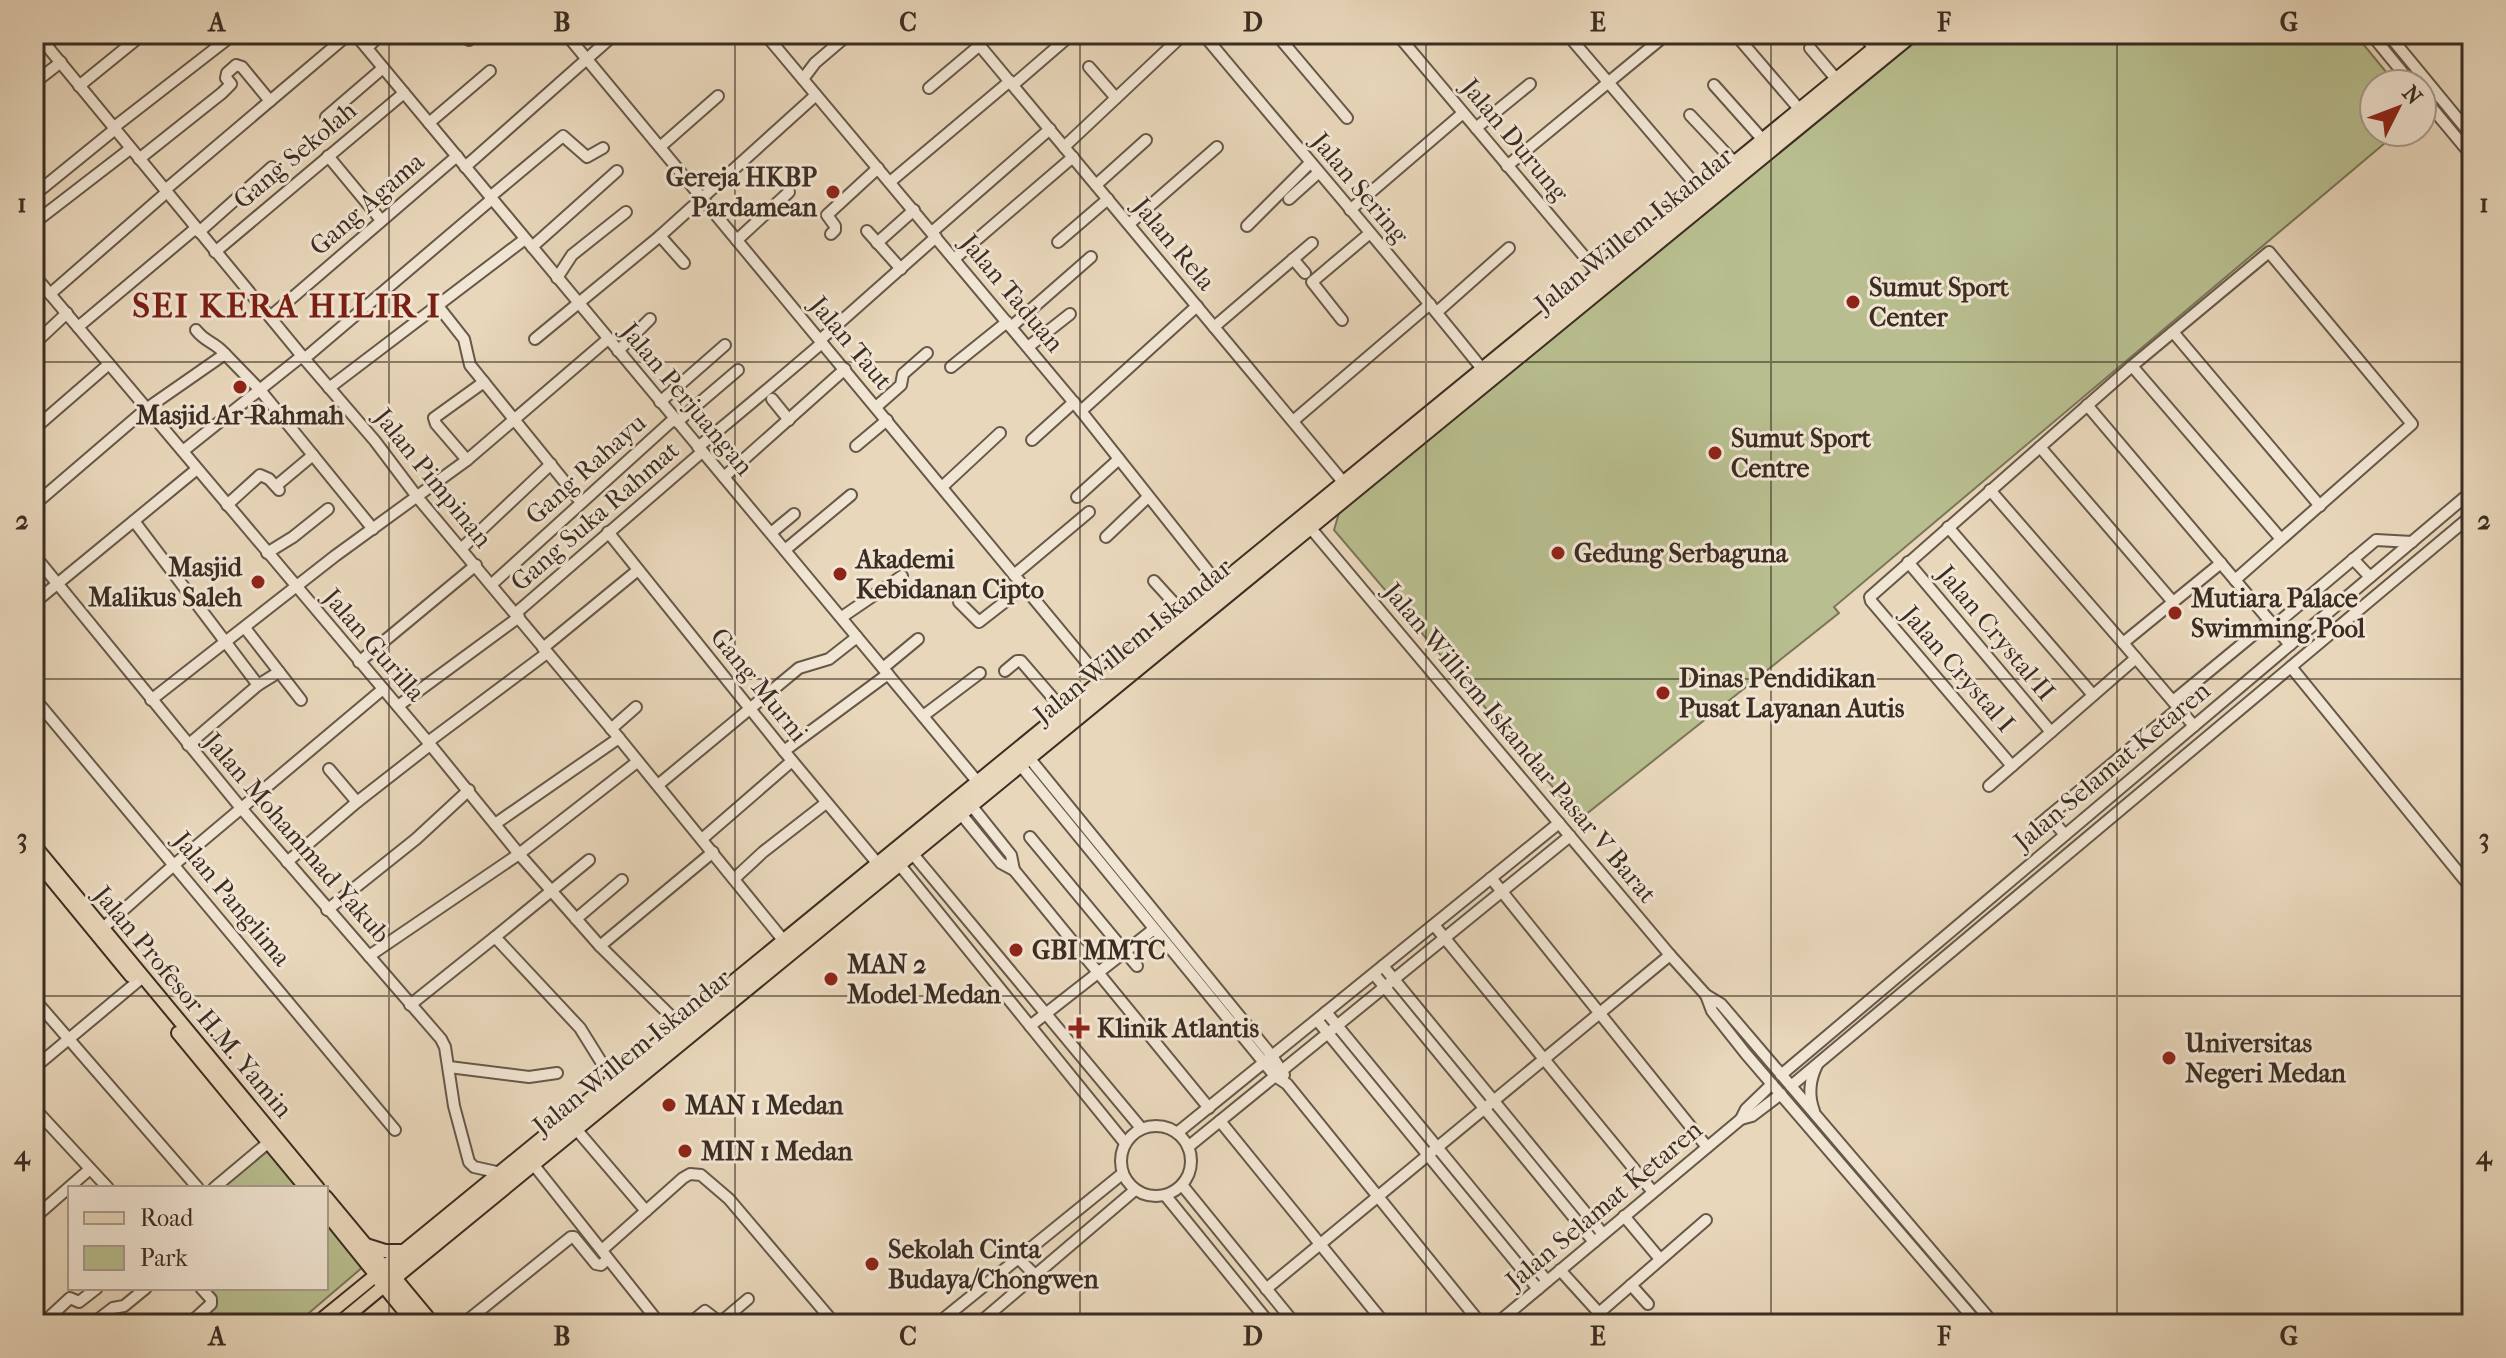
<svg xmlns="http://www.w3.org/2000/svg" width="2506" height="1358" viewBox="0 0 2506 1358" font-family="'IM FELL French Canon',serif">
<rect width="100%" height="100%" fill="#e9d7bb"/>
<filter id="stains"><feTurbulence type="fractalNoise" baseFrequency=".0025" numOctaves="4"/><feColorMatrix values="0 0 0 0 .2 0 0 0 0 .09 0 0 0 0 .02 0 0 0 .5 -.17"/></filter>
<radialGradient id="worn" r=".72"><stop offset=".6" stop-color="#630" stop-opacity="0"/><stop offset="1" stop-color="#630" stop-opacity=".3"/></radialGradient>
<g fill="#b8be8f" stroke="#7a7659" stroke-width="2">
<path d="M 1925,34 L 2355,34 L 2396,84 L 2374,84 L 2374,132 L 2398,132 L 1834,607 L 1839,613 L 1580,819 L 1334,530 L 1339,513 Z"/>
<path d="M 263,1145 L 299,1188 L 213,1188 Z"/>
<path d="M 326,1221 L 364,1266 L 296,1324 L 185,1324 L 214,1298 L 206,1288 L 326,1288 Z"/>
</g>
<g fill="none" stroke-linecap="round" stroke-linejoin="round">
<defs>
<g id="minor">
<path d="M 37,34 L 302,356 L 375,441 L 418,498 L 619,738 L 788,946"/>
<path d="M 355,34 L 981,786"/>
<path d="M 463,34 L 469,40"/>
<path d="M 566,34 L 1102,681"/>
<path d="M 765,34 L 1081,411 L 1219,585"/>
<path d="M 970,34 L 1344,483"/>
<path d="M 1203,34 C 1296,146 1392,256 1483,370"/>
<path d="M 1276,34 L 1347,118"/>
<path d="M 1397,34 L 1599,274"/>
<path d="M 1567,34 L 1701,191"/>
<path d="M 1735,34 L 1800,110"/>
<path d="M 1862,34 L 1875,49"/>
<path d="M 2371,34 L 2412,84"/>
<path d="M 2388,34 L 2472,136"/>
<path d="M 774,44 L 785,34"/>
<path d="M 46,45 L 58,34"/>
<path d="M 367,48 L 381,34"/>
<path d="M 1810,48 L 1837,80"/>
<path d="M 1089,67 L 1116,98"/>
<path d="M 803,79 L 815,63 L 849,34"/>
<path d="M 34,83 L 61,62"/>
<path d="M 1013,85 L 1072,34"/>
<path d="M 1714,85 L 1763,140"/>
<path d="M 79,86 L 143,34"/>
<path d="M 929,88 L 980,45"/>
<path d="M 2422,96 L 2472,156"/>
<path d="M 1690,115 L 1735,163"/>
<path d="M 326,117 L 383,68"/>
<path d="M 429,123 L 490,71"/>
<path d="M 113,128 L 234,34"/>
<path d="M 1476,128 L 1530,84"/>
<path d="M 660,147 L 718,96"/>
<path d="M 1064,147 L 1184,34"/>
<path d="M 328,156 L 381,220"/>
<path d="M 139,159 L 222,93 L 231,84 L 226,78 L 227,73 L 236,65 L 242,67 L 270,101"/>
<path d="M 1507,166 L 1667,34"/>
<path d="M 465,167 L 615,34"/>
<path d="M 890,182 L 1010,81"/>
<path d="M 1096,185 L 1146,140"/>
<path d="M 165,190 L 349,34"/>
<path d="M 34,195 L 114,130"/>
<path d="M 490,197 L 563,136 L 587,157 L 603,148"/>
<path d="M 1289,199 L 1318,173"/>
<path d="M 1350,210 L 1463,113"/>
<path d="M 34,223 L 130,149"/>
<path d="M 1129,224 L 1217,147"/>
<path d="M 1247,226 L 1310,163"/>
<path d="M 867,231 L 901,269"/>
<path d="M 199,232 L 272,167"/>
<path d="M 932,232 L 1050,129"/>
<path d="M 831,234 L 835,230 L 835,226 L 827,215 L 878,168"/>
<path d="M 660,236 L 684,263"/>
<path d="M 737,240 L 789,192"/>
<path d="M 1058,242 L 1108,199"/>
<path d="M 877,243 L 914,210"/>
<path d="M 532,247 L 617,171"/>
<path d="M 215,252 L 404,93"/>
<path d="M 954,259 L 1073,157"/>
<path d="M 1293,259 L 1305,273"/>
<path d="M 34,275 L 428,742 L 519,854 L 600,946 L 685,1030"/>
<path d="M 557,278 L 572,255 L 626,212"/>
<path d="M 50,294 L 167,192"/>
<path d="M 438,306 L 464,339 L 470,365 L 581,502"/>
<path d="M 1437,312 L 1509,248"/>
<path d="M 271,316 L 457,156"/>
<path d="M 1342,320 L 1312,282 L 1370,233"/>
<path d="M 78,327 L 196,228"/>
<path d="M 1011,327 L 1091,257"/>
<path d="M 1214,327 L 1312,243"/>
<path d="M 196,330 C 206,343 214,341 225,354"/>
<path d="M 2173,332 L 2320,506"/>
<path d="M 535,339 L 660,236 L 816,95"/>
<path d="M 820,340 L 936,237"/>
<path d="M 34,344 L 67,313"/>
<path d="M 1028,347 L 1070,314"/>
<path d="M 618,351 L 650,319"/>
<path d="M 304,359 L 492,199"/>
<path d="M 2132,366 L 2281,539"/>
<path d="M 951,367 L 1007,322"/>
<path d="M 329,388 L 525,239"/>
<path d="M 772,399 L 789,420"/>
<path d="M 660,402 L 725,345"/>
<path d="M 2087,405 L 2290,645"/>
<path d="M 876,407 L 901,385 L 903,374 L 927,353"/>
<path d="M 1081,411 L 1197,306"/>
<path d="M 1293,421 L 1430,304"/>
<path d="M 677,422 L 738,370"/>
<path d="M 34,429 L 109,364"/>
<path d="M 1032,440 L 1074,402"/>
<path d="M 856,446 L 887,420"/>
<path d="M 698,447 C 740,413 781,378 822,343"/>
<path d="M 2040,447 L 2173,602"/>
<path d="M 183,451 L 302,356"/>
<path d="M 467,460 L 436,424 L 434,418 L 484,382"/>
<path d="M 724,477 L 845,369"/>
<path d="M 276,486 L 313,455"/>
<path d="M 942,487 L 1000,433"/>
<path d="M 1990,490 L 2123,643"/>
<path d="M 1077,497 L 1119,459"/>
<path d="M 34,505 L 146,409 L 225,354 L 260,390 L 373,529"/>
<path d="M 227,505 L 260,475 L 269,479 L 279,490"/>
<path d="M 134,521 L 258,685 L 279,672"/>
<path d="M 1308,525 L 1670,955 L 1706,995 L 1721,1004 L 1994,1324"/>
<path d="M 1948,527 L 2093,695"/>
<path d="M 608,532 L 784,751 L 878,864"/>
<path d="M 771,533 L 794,514"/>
<path d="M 1106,537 L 1148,497"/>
<path d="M 462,548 L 551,464"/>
<path d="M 785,550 L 851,495"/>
<path d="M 267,553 L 293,537 L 328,509"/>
<path d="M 34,555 L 241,808 L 441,1039 L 445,1047 L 454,1106 L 469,1162 L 474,1167 L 501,1173"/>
<path d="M 2353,559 L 2370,577"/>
<path d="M 1908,562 L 2051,732"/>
<path d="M 1014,575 L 1089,512"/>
<path d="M 1154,581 L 1184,614"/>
<path d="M 492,584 L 675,418"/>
<path d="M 959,602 L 979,622 L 1024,587"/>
<path d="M 34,603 L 197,469"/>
<path d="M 516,613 L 702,452"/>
<path d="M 842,617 L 902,576"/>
<path d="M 2274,626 L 2376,540 L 2412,542"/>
<path d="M 245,628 L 301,700"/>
<path d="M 543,648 L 638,570"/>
<path d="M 359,662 L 476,565"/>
<path d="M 2291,667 L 2472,889"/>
<path d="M 883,668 L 918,639"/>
<path d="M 1005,671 L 1017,661 L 1021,661 L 1065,712"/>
<path d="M 34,698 L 395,1130"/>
<path d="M 151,700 L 335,556 L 467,460 L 608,339"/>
<path d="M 2173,701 L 2270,621"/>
<path d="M 398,706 L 519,617"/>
<path d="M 923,716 L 980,673"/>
<path d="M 2194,726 L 2123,643 L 2221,563"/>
<path d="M 611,729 L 636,707"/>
<path d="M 428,742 L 547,653"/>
<path d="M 188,745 L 258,685"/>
<path d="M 784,751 L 888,674"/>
<path d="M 1026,754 L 1272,1056 L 1284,1075"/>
<path d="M 1017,761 L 1275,1076 L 1287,1084 L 1481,1324"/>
<path d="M 2012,766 L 1871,601 L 1870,597 L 2132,366 L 2269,252 L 2412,424 L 2235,580"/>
<path d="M 658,785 L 799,668 L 829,659 L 857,637"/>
<path d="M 1989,786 L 2136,658"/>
<path d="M 357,802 L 430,745"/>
<path d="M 971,805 L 1011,855 L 1014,870"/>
<path d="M 961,814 L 1001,863 L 1014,870 L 1209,1108"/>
<path d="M 2049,816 L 2065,835"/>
<path d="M 495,824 L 619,738"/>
<path d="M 2036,827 L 2179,708"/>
<path d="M 1030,837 L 1137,966"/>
<path d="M 702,839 L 792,761"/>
<path d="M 912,853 L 1141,1128"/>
<path d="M 287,862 L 357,802 L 329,769"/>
<path d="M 899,864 L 1125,1143"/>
<path d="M 1491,878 L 1707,1147"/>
<path d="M 734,879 L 763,852 L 826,803"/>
<path d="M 327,910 L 416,839 L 469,790"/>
<path d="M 576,919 L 622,880"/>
<path d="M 1434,925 L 1653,1192"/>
<path d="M 103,928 L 175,864 L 383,689"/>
<path d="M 495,937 L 589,860"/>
<path d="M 600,946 L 713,852"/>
<path d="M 369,956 L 519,854 L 637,762"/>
<path d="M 1383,966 L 1603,1234"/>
<path d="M 1374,974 L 1594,1242"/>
<path d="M 1706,995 L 1712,1011 L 1746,1054 L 1978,1324"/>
<path d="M 34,999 L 198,1188"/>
<path d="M 410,1005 L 495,937 L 580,1028 L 613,1081"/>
<path d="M 1326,1012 L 1547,1281"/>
<path d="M 1317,1020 L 1538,1289"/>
<path d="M 1030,1026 L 1154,929"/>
<path d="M 449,1067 L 529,1077 L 557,1073"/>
<path d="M 34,1068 L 143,977"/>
<path d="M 1781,1075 L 2472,491"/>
<path d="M 1791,1086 L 2472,515"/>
<path d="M 34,1108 L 108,1188"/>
<path d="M 1814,1111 C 1808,1095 1809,1081 1817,1065"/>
<path d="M 1741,1119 L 1752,1116 L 1781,1094"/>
<path d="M 1220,1121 L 1385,1324"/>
<circle cx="1156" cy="1161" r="35"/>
<path d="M 576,1129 L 646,1211"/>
<path d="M 1177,1133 L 1559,823"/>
<path d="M 1188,1147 L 1570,836"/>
<path d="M 533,1164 L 660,1324"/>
<path d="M 1182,1185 L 1295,1324"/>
<path d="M 214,1188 L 269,1142"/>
<path d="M 1165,1195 L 1270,1324"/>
<path d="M 1624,1216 L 1660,1259"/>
<path d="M 34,1218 L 90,1169"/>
<path d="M 602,1250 L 683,1178 L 690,1174 L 701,1175 L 729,1199 L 835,1324"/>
<path d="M 1017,1257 L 1035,1275"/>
<path d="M 1560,1270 L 1599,1313 L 1604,1324"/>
<path d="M 1631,1285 L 1648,1304"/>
<path d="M 1266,1289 L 1670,955"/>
<path d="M 1599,1313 L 1706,1220"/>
<path d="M 42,1324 L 70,1298 L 79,1302 L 97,1288"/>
<path d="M 92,1324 L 113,1308 L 124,1306 L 146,1288"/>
<path d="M 189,1324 L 211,1304 L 211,1299 L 201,1288"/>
<path d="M 463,1324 L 571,1237 L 574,1237 L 596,1264 L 601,1265 L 608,1259"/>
<path d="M 689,1324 L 705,1311 L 718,1321 L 722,1321 L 748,1299"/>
<path d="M 937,1324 L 1122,1174"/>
<path d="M 978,1324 L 1135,1190"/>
<path d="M 1496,1324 L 1741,1119 L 1746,1109 L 1772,1084"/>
</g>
<g id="major">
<path d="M 34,845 L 318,1188"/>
<path d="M 34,858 L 131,976"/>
<path d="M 178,1033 L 306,1188"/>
<path d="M 326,1197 L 385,1268"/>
<path d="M 366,1245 L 385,1251 L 406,1251"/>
<path d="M 316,1324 L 376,1275 L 326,1213"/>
<path d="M 338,1324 L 385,1285"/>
</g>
<g id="highway">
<path d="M 388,1271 L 432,1324"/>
<path d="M 385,1285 L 1912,34"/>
<path d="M 416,1324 L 376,1275 L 1893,34"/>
</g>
</defs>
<use href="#minor" stroke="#665849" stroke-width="14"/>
<use href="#major" stroke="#3b2d23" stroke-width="16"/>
<use href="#highway" stroke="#3b2d23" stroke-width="18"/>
<use href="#minor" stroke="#f1e5d3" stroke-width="10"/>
<use href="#major" stroke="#e9d7bb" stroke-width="12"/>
<use href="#highway" stroke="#e9d7bb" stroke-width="14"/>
</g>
<path fill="none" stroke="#3b2d23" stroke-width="2" stroke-opacity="0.55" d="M 389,34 L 389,1324M 735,34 L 735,1324M 1080,34 L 1080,1324M 1426,34 L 1426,1324M 1771,34 L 1771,1324M 2117,34 L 2117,1324M 34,362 L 2472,362M 34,679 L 2472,679M 34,996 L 2472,996"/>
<g fill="#8f2418" stroke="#f1e5d3" stroke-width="3">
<circle cx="833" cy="192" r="8"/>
<circle cx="1853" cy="302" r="8"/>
<circle cx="240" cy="387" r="8"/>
<circle cx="1715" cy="453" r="8"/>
<circle cx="1558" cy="553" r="8"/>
<circle cx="840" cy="574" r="8"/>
<circle cx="258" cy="582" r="8"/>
<circle cx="2175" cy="613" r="8"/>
<circle cx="1663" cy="693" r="8"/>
<circle cx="1016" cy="950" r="8"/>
<circle cx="831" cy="979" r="8"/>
<path d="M1075 1016h8v8h8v8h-8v8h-8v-8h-8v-8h8z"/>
<circle cx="2169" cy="1058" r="8"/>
<circle cx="669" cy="1105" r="8"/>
<circle cx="685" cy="1151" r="8"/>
<circle cx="872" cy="1264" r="8"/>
</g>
<g text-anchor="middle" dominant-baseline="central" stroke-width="6" stroke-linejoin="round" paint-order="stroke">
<g font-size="26" fill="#3b2d23" stroke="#f1e5d3">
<text transform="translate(1515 140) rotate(50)">Jalan Durung</text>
<text transform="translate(295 155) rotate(-40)">Gang Sekolah</text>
<text transform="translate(1360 188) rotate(50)">Jalan Sering</text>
<text transform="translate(367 204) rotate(-41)">Gang Agama</text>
<text transform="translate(1634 230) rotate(-39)">Jalan Willem Iskandar</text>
<text transform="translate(1174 244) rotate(50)">Jalan Rela</text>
<text transform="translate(1012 293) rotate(50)">Jalan Taduan</text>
<text transform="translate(851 343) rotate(50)">Jalan Taut</text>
<text transform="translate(687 399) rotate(50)">Jalan Perjuangan</text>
<text transform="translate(586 469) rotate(-42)">Gang Rahayu</text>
<text transform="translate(433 478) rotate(51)">Jalan Pimpinan</text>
<text transform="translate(595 516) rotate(-41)">Gang Suka Rahmat</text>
<text transform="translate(1996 633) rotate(50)">Jalan Crystal II</text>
<text transform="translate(1133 641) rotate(-39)">Jalan Willem Iskandar</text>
<text transform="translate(374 645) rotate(49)">Jalan Gurilla</text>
<text transform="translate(1958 669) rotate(49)">Jalan Crystal I</text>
<text transform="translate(759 685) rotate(51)">Gang Murni</text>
<text transform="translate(1520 743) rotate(50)">Jalan Williem Iskandar Pasar V Barat</text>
<text transform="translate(2112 766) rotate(-40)">Jalan Selamat Ketaren</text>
<text transform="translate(297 838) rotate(49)">Jalan Mohammad Yakub</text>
<text transform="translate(232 899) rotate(50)">Jalan Panglima</text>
<text transform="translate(193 1002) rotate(50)">Jalan Profesor H.M. Yamin</text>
<text transform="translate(632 1052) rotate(-39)">Jalan Willem Iskandar</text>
<text transform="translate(1604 1205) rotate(-40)">Jalan Selamat Ketaren</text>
</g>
<g font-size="26" font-weight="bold" fill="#3b2d23" stroke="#f1e5d3" text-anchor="start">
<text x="817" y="177" text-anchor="end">Gereja HKBP<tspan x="817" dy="30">Pardamean</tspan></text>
<text x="1869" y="287">Sumut Sport<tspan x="1869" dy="30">Center</tspan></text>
<text x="240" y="415" text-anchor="middle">Masjid Ar-Rahmah</text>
<text x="1731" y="438">Sumut Sport<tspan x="1731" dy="30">Centre</tspan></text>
<text x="1574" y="553">Gedung Serbaguna</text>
<text x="856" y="559">Akademi<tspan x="856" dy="30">Kebidanan Cipto</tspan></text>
<text x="242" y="567" text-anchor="end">Masjid<tspan x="242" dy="30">Malikus Saleh</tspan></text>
<text x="2191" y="598">Mutiara Palace<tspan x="2191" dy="30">Swimming Pool</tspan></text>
<text x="1679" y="678">Dinas Pendidikan<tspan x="1679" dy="30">Pusat Layanan Autis</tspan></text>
<text x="1032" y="950">GBI MMTC</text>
<text x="847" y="964">MAN 2<tspan x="847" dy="30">Model Medan</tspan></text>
<text x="1097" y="1028">Klinik Atlantis</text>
<text x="2185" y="1043">Universitas<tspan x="2185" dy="30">Negeri Medan</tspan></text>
<text x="685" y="1105">MAN 1 Medan</text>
<text x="701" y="1151">MIN 1 Medan</text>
<text x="888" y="1249">Sekolah Cinta<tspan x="888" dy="30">Budaya/Chongwen</tspan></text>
</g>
<g font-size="34" font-weight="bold" letter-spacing="2" fill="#7a1f14" stroke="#f1e5d3">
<text x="287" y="306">SEI KERA HILIR I</text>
</g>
</g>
<rect width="2506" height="1358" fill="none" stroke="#e9d7bb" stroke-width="88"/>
<rect x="68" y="1186" width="260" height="104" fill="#f1e5d3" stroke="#a89b8d" stroke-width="2"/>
<rect x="84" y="1212" width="40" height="12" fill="#e9d7bb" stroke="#a89b8d" stroke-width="2"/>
<text x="140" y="1226" font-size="24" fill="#3b2d23">Road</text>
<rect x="84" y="1246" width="40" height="24" fill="#b8be8f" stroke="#a89b8d" stroke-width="2"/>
<text x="140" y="1266" font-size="24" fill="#3b2d23">Park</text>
<g transform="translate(2398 108) rotate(48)"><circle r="38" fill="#f1e5d3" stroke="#a89b8d" stroke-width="2"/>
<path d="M0-6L14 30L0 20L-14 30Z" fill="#8f2418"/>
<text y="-12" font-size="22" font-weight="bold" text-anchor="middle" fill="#3b2d23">N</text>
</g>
<rect x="44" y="44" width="2418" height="1270" fill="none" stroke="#3b2d23" stroke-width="3"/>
<g font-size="26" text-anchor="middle" font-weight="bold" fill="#3b2d23">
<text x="217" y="31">A</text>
<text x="562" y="31">B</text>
<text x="908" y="31">C</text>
<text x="1253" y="31">D</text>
<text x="1598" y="31">E</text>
<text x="1944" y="31">F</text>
<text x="2289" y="31">G</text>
<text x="22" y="212">1</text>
<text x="2484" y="212">1</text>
<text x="22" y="529">2</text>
<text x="2484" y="529">2</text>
<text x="22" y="847">3</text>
<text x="2484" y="847">3</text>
<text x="22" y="1164">4</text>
<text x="2484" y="1164">4</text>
<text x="217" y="1345">A</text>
<text x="562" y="1345">B</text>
<text x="908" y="1345">C</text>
<text x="1253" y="1345">D</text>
<text x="1598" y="1345">E</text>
<text x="1944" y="1345">F</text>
<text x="2289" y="1345">G</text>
</g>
<rect width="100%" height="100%" filter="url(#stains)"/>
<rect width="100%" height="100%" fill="url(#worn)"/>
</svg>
